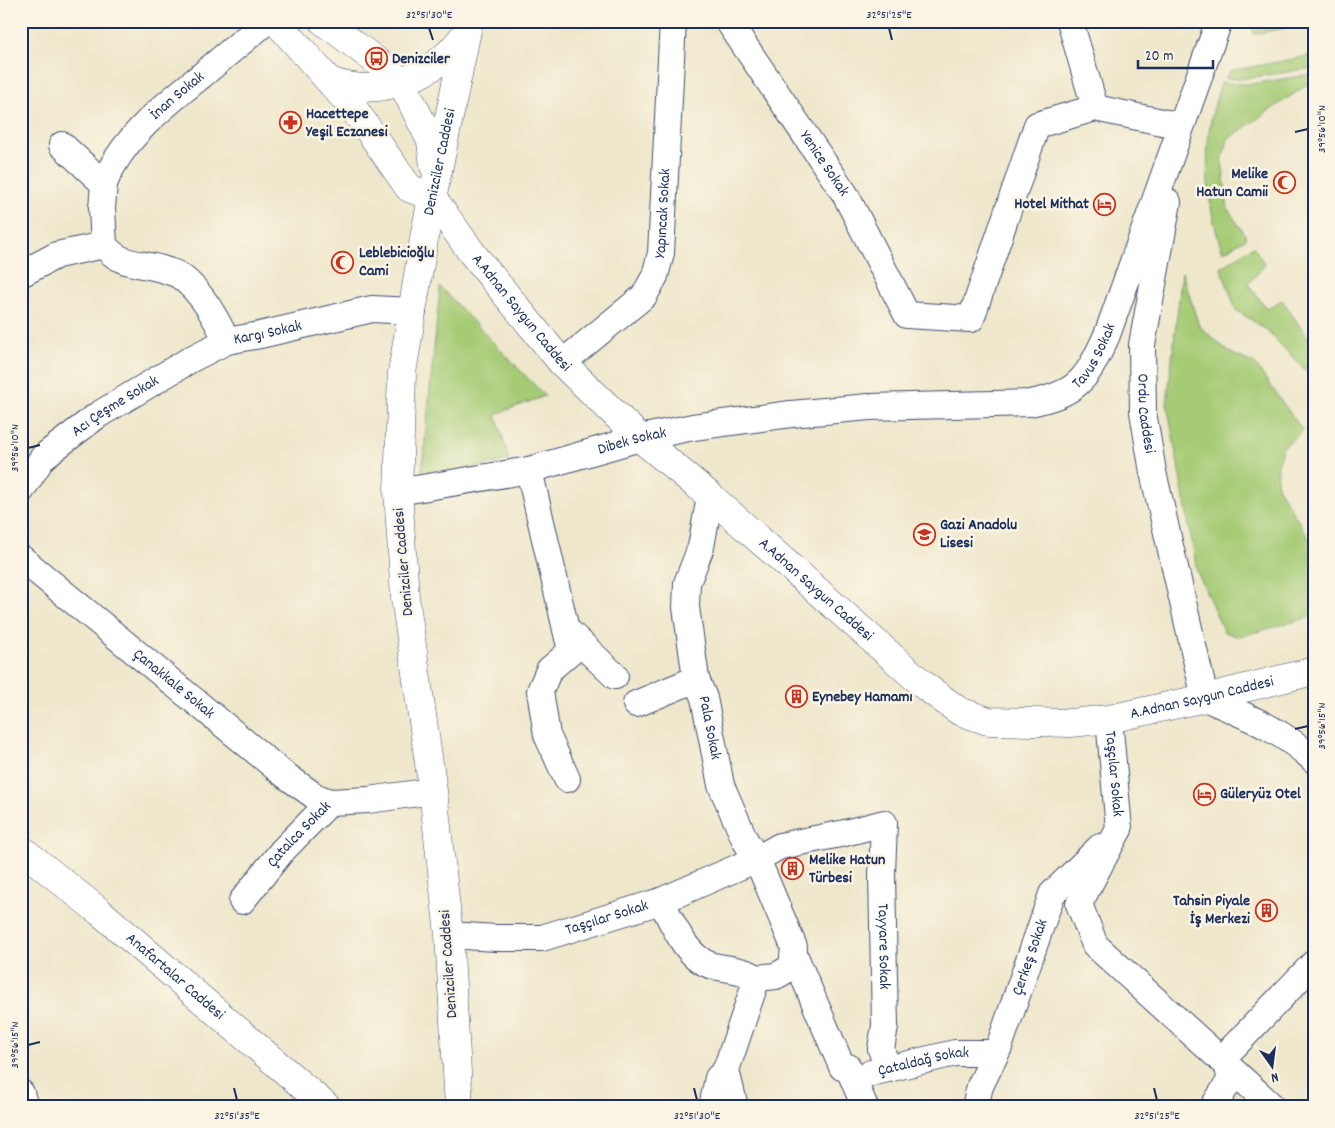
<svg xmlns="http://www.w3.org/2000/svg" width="1335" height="1128" viewBox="0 0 1335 1128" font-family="Dekko,sans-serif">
<rect width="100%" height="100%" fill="#fcf5e5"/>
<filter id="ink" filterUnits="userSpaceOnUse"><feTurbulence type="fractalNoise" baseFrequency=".02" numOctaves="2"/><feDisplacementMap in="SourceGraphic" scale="10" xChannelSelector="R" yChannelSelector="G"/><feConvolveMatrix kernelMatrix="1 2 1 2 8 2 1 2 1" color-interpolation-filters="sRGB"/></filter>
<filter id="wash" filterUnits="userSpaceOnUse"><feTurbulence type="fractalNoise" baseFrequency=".0096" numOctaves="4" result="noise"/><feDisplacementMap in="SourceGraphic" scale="20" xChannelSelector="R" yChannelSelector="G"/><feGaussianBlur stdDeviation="1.12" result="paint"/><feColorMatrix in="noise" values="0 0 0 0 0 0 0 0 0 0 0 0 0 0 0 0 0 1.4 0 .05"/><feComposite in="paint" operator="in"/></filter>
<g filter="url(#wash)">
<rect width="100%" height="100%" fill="#eee7cb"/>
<g fill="#a5cb75" stroke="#607d6a">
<path d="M 1252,21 L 1314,21 L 1314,22 L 1254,34 Z"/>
<path d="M 1314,55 L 1314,68 L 1247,78 L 1225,79 L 1230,71 Z"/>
<path d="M 1314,74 L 1314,80 L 1228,139 L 1222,161 L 1228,209 L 1247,238 L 1223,252 C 1208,213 1204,167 1210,125 C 1212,111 1217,97 1221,83 L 1251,84 Z"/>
<path d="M 1253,246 L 1265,265 L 1248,284 L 1267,309 L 1282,300 L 1314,346 L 1314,379 L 1265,329 L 1236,310 L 1221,268 Z"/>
<path d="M 1182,272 L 1199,326 L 1229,352 L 1255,364 L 1303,431 L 1282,448 L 1278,465 L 1277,486 L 1314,547 L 1314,616 L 1238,637 L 1224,632 L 1197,571 L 1167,403 Z"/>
<path d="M 440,287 L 545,396 L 496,414 L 509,460 L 421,480 Z"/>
</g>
</g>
<g filter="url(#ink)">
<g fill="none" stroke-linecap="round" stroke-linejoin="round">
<defs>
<g id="minor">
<path id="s1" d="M 728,21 L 845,194 L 907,315 L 971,319 L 1037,125 L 1095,108 L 1181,126"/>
<path d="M 1070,21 L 1095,108"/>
<path d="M 62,145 L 104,184 L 102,208 L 104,245"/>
<path id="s2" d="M 104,184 C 121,139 165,105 201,76 C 223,57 245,39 267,21"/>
<path id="s3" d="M 1168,202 L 1142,345 L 1143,412 L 1153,472 L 1205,698 C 1244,715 1282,730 1314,760"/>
<path d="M 104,245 C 121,267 141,262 165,270 C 170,272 176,273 180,276 C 202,292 215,317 227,341"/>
<path d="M 21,274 L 57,255 L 104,245"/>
<path id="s4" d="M 562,363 L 644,296 L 655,276 L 661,253 L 673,21"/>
<path d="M 529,470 L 571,651 L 549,670 L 540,691 L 547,735 L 567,779"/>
<path id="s5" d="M 21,491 L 43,457 L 98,415 L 193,358 L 227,341 L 260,335 L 372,309 L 413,311"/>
<path id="s6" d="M 398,492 L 529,470 L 640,438 L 693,427 L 791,414 L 869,407 L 1030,403 C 1080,393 1087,378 1107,335 L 1219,21"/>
<path id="s7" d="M 710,496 L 701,547 L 687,583 L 686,607 L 696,679 L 704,698 L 721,785 L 745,840 L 757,859 L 794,947 L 792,967 L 776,976 L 757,978"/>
<path id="s8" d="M 21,558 L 281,772 L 316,797 L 330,802"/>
<path d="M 566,629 L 615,676"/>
<path d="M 636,704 L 696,679"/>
<path id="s9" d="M 1109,719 L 1119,829"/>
<path d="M 1119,829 L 1079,904 L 1095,945 L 1273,1107"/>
<path id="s10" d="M 242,901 L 282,851 L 330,802 L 368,800 L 433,791"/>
<path d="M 661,901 C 673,923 686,959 713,966 C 728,969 745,970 757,978"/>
<path id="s11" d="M 449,935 L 496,938 L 542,938 L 661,901 L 757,859 L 780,846 L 845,833 L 884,823 L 882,874 L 885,1026 L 881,1049 L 888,1069"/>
<path d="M 794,954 L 842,1067 L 848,1067 L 865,1107"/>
<path d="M 1221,1060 L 1314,963"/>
<path id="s12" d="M 871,1073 L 955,1053 L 996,1053"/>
<path d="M 21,1093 L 25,1107"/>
<path d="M 712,1107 L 718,1078 L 726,1070"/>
<path d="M 735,1107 L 726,1070 L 757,978"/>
<path id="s13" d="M 975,1107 L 980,1086 L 999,1047 L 1052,894 L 1100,847"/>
<path d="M 1213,1107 L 1231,1079 L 1227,1065"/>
</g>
<g id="major">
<path id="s14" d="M 276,21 L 354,109 L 409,188 L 432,197 L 472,253 L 562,363 L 640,438 L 710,496 L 926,687 L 959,711 L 988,721 L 1071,723 L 1109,719 L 1205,698 L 1314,671"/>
<path d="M 323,21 L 391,72 L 404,87 L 431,141 L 434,166"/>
<path d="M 330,81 C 380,100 436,76 466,33"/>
<path id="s15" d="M 21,849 L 100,912 L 327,1107"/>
<path id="s16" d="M 459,1107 L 449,935 L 433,791 L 405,597 L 398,492 L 402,373 L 425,233 L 469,21"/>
</g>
</defs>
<use href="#minor" stroke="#3b4b6e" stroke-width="28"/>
<use href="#major" stroke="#3b4b6e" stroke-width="29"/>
<use href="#minor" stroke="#fff" stroke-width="26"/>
<use href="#major" stroke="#fff" stroke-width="28"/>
</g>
</g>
<path fill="none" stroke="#1b2f5e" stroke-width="2" d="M 429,28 L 433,40M 889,28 L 892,40M 1295,132 L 1308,129M 28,448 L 40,445M 1295,729 L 1308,726M 28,1045 L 40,1042M 234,1088 L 237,1100M 694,1088 L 697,1100M 1154,1088 L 1157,1100"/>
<defs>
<symbol id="bus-ring" viewBox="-11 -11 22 22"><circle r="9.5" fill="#fcf5e5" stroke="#c8321e" stroke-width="1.5"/><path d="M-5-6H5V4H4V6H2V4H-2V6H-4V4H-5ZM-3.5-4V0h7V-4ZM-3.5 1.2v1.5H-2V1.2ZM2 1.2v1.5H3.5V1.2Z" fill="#c8321e"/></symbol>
<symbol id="pharmacy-ring" viewBox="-11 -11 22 22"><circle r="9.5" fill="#fcf5e5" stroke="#c8321e" stroke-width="1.5"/><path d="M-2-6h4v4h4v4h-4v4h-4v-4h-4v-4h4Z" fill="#c8321e"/></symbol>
<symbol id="mosque-ring" viewBox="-11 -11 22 22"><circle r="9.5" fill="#fcf5e5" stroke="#c8321e" stroke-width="1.5"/><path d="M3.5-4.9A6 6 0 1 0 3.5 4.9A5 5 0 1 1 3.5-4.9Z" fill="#c8321e"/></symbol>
<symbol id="hotel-ring" viewBox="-11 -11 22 22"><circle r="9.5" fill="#fcf5e5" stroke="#c8321e" stroke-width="1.5"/><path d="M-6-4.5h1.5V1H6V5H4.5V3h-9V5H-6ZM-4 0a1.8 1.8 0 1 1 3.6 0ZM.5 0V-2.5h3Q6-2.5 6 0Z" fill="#c8321e"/></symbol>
<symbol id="school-ring" viewBox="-11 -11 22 22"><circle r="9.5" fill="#fcf5e5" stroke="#c8321e" stroke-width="1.5"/><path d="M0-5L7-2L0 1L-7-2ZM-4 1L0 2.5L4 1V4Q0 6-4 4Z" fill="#c8321e"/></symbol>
<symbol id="building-ring" viewBox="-11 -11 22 22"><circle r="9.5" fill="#fcf5e5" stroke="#c8321e" stroke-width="1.5"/><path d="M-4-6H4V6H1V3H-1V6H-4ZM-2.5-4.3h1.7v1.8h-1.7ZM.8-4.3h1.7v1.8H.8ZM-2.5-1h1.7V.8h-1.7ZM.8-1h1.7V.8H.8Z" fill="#c8321e"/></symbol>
</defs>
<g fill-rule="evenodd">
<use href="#bus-ring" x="364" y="46" width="25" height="25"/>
<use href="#pharmacy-ring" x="278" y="110" width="25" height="25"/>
<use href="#mosque-ring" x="1272" y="170" width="25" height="25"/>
<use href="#hotel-ring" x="1092" y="192" width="25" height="25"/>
<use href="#mosque-ring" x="330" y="250" width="25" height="25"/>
<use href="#school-ring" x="912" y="522" width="25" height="25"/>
<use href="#building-ring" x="784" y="684" width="25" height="25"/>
<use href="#hotel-ring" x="1192" y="782" width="25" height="25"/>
<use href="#building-ring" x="780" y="856" width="25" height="25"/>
<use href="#building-ring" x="1254" y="898" width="25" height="25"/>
</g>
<g text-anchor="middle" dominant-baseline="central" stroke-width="5" stroke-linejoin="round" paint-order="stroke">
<g font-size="16" font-weight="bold" fill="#1b2f5e" stroke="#fcf5e5" text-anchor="start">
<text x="392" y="59">Denizciler</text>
<text x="306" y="114">Hacettepe<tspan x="306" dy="18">Yeşil Eczanesi</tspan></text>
<text x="1268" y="174" text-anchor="end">Melike<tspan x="1268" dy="18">Hatun Camii</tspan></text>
<text x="1089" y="204" text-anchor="end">Hotel Mithat</text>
<text x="359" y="253">Leblebicioğlu<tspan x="359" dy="18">Cami</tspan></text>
<text x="940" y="525">Gazi Anadolu<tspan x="940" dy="18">Lisesi</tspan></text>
<text x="812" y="697">Eynebey Hamamı</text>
<text x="1220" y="794">Güleryüz Otel</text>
<text x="809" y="860">Melike Hatun<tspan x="809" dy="18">Türbesi</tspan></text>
<text x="1250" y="901" text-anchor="end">Tahsin Piyale<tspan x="1250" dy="18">İş Merkezi</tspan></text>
</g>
<g font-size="16" fill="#1b2f5e" stroke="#fcf5e5">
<text stroke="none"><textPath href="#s2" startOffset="116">İnan Sokak</textPath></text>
<text stroke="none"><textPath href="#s16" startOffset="952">Denizciler Caddesi</textPath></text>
<text stroke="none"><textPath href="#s1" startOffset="172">Yenice Sokak</textPath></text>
<text stroke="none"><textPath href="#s4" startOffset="192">Yapıncak Sokak</textPath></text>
<text stroke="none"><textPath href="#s14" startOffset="385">A.Adnan Saygun Caddesi</textPath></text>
<text stroke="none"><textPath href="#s5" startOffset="300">Kargı Sokak</textPath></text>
<text stroke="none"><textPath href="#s6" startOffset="725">Tavus Sokak</textPath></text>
<text stroke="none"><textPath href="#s5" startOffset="129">Acı Çeşme Sokak</textPath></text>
<text stroke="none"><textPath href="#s3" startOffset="214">Ordu Caddesi</textPath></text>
<text stroke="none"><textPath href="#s6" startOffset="240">Dibek Sokak</textPath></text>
<text transform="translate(404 562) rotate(-95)">Denizciler Caddesi</text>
<text stroke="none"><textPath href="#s14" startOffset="790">A.Adnan Saygun Caddesi</textPath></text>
<text stroke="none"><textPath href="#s8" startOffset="198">Çanakkale Sokak</textPath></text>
<text stroke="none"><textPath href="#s14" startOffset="1225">A.Adnan Saygun Caddesi</textPath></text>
<text stroke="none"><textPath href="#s7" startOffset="238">Pala Sokak</textPath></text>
<text stroke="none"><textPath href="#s9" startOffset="55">Taşçılar Sokak</textPath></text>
<text stroke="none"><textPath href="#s10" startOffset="88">Çatalca Sokak</textPath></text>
<text stroke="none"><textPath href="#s11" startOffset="161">Taşçılar Sokak</textPath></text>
<text stroke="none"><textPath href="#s11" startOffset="579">Tayyare Sokak</textPath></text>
<text stroke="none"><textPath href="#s13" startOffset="160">Çerkeş Sokak</textPath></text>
<text transform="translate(449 964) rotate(-94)">Denizciler Caddesi</text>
<text stroke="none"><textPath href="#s15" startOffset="200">Anafartalar Caddesi</textPath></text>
<text stroke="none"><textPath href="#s12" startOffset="54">Çataldağ Sokak</textPath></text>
</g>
</g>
<rect width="1335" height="1128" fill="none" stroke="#fcf5e5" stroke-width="55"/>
<g transform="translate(1272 1066) rotate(166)" stroke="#fcf5e5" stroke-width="4" paint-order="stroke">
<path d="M0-4L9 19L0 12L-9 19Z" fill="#1b2f5e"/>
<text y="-8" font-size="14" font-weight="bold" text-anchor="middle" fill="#1b2f5e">N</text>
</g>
<path d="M1138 60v8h75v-8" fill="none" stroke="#1b2f5e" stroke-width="2.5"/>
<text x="1145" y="60" font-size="15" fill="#1b2f5e" stroke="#fcf5e5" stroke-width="4" paint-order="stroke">20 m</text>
<rect x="28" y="28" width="1280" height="1072" fill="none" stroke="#1b2f5e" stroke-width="2"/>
<g font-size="12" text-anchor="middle" fill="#1b2f5e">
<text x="429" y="18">32°51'30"E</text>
<text x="889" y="18">32°51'25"E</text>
<text transform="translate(1321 129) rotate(-90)" y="4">39°56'10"N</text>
<text transform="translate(14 448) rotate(-90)" y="4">39°56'10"N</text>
<text transform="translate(1321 726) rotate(-90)" y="4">39°56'15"N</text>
<text transform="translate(14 1045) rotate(-90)" y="4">39°56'15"N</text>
<text x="237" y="1119">32°51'35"E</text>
<text x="697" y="1119">32°51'30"E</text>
<text x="1157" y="1119">32°51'25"E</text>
</g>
</svg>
